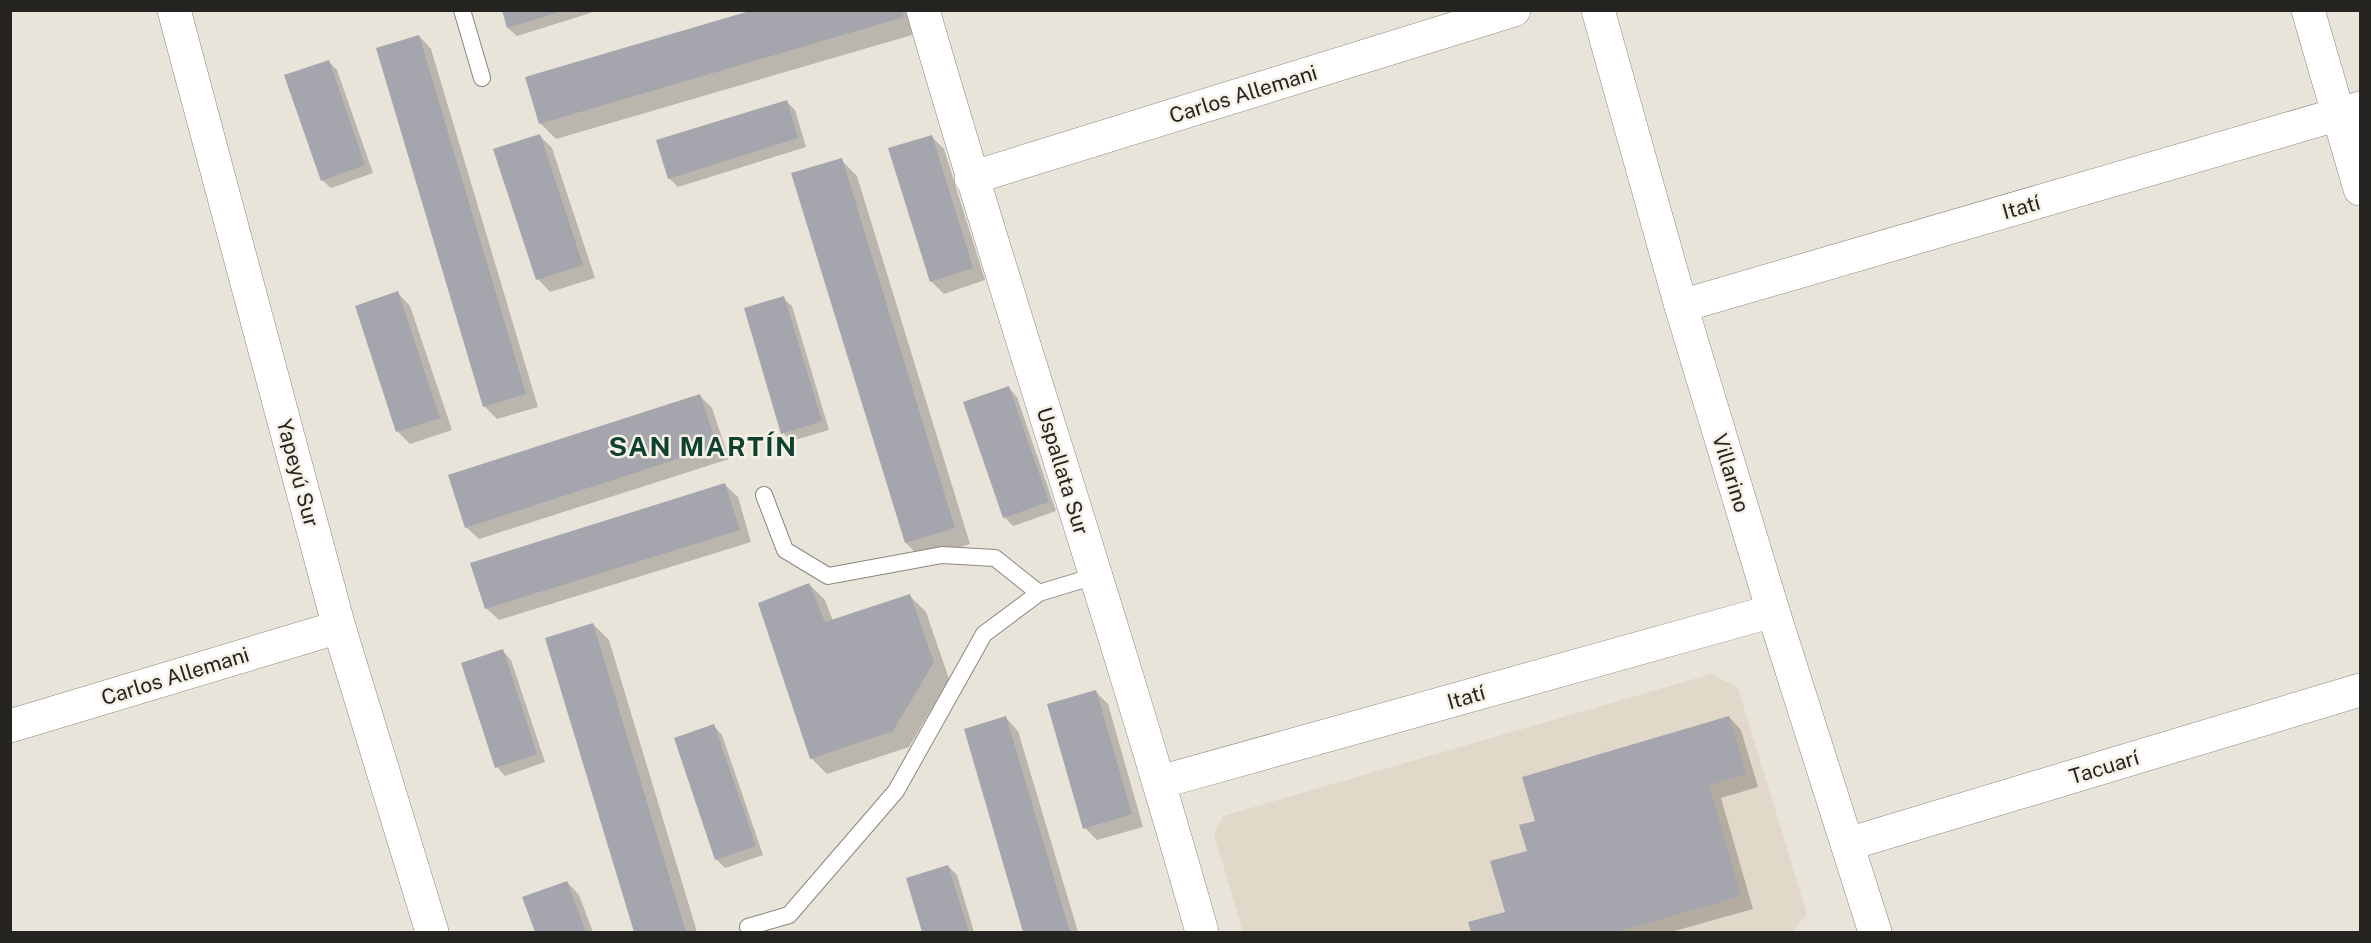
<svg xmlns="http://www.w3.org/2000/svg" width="2371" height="943" viewBox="0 0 2371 943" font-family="'Public Sans',sans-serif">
<rect width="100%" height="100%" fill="#e9e4da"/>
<path fill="#e1d8c9" d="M 1711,674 L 1738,688 L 1807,914 L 1792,932 L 1243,932 L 1214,835 L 1223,816 Z"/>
<g fill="#0003">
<path d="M 503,10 L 600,10 L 517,36 L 508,28 Z"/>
<path d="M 759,10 L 912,10 L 919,33 L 556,139 L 540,123 Z"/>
<path d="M 419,36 L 431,49 L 538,407 L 497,419 L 484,406 Z"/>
<path d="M 329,62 L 337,70 L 373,173 L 331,188 L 322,180 Z"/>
<path d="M 786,101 L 795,110 L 806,147 L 678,187 L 669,178 Z"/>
<path d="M 540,136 L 552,148 L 595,278 L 550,292 L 538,279 Z"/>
<path d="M 931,136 L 944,149 L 985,280 L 944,294 L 931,281 Z"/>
<path d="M 841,160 L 857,176 L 970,544 L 922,559 L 906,543 Z"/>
<path d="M 398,293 L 410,306 L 452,430 L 410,444 L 397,431 Z"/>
<path d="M 783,298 L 792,306 L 829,430 L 791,441 L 783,433 Z"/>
<path d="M 1009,388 L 1017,397 L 1056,511 L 1013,526 L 1004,517 Z"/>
<path d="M 700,396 L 712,408 L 729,459 L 479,539 L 466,527 Z"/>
<path d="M 725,485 L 738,497 L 751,542 L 499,620 L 486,608 Z"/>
<path d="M 809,584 L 825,600 L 833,621 L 910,596 L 926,612 L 949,679 L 909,747 L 827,774 L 811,758 Z"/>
<path d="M 593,624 L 609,640 L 697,932 L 635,932 L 546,639 Z"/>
<path d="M 503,651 L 511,660 L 545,762 L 505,776 L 497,767 Z"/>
<path d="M 1096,692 L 1108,704 L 1143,827 L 1097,840 L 1085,828 Z"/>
<path d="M 1729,717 L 1741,730 L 1758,787 L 1721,798 L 1753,909 L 1671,932 L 1473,932 L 1470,923 L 1506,913 L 1528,852 L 1537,822 Z"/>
<path d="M 1006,718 L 1018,731 L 1078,932 L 1025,932 L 966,730 Z"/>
<path d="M 714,726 L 722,735 L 763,855 L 725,868 L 716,859 Z"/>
<path d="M 948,866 L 957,875 L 974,932 L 924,932 L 908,879 Z"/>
<path d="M 567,882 L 579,895 L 593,932 L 536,932 L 524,898 Z"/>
</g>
<g fill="#a5a5ae">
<path d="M 502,10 L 563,10 L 563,11 L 507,28 Z"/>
<path d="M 753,10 L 902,10 L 904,17 L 539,124 L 525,77 Z"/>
<path d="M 419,35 L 526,394 L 483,407 L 376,48 Z"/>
<path d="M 329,60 L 365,165 L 321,181 L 284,75 Z"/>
<path d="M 787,100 L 798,138 L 668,179 L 656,140 Z"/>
<path d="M 540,134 L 583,265 L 536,280 L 493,149 Z"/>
<path d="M 932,135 L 973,268 L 930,282 L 888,148 Z"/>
<path d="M 842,158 L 955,528 L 905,543 L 791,173 Z"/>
<path d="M 398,291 L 440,418 L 396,432 L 355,306 Z"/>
<path d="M 784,296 L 822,421 L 781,434 L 744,308 Z"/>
<path d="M 1009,386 L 1049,502 L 1003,518 L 963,402 Z"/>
<path d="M 700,394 L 717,446 L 465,528 L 448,475 Z"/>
<path d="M 725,483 L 740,530 L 485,609 L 470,563 Z"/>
<path d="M 809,583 L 825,622 L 910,594 L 934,662 L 893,731 L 810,759 L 758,603 Z"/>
<path d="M 593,623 L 686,932 L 634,932 L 545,638 Z"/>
<path d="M 503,649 L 537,754 L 495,768 L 461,663 Z"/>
<path d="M 1096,690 L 1132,814 L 1083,829 L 1047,704 Z"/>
<path d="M 1006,716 L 1070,932 L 1023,932 L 964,729 Z"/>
<path d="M 1729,716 L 1746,774 L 1709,785 L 1741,896 L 1617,932 L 1471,932 L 1468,922 L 1505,912 L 1490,861 L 1527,851 L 1519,825 L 1535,821 L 1522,777 Z"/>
<path d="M 714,724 L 756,846 L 715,860 L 674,738 Z"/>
<path d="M 948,865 L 969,932 L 922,932 L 906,878 Z"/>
<path d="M 567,881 L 586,932 L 535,932 L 522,897 Z"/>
</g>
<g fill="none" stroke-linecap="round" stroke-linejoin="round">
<defs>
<g id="service">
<path d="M 462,10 L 482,78"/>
<path d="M 764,495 L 785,550 L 828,576 L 942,555 L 995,558 L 1039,593"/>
<path d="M 748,927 L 789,915 L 896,791 L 984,634 L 1039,593 L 1095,576"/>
</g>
<g id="minor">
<path d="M 923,10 C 1012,319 1115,623 1202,932"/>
<path d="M 1598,10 L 1681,306 L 1773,611 L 1875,932"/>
<path d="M 2308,10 L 2360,189"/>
<path d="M 971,178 L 1514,10"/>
<path d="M 1681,306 L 2360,108"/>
<path d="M 10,726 L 339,627"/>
<path d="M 1160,782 L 1773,611"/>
<path d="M 1848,844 L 2360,690"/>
</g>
<path id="tertiary" d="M 174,10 L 339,627 L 432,932"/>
</defs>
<use href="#service" stroke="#8c877e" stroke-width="18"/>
<use href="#minor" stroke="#8c877e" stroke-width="34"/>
<use href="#tertiary" stroke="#8c877e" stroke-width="34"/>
<use href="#service" stroke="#fff" stroke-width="16"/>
<use href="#minor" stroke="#fff" stroke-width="33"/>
<use href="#tertiary" stroke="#fff" stroke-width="33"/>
</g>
<g text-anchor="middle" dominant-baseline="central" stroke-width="5" stroke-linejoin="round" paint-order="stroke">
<g font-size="21" fill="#252420" stroke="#f6f1e7">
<text transform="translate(1243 94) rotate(-17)">Carlos Allemani</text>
<text transform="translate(2021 207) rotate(-16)">Itatí</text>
<text transform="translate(1063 471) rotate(73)">Uspallata Sur</text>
<text transform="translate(298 473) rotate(75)">Yapeyú Sur</text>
<text transform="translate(1731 473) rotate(73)">Villarino</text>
<text transform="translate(175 676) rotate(-17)">Carlos Allemani</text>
<text transform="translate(1466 697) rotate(-16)">Itatí</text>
<text transform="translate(2104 767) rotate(-17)">Tacuarí</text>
</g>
<g font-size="27" font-weight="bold" letter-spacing="1.5" fill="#104130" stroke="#f6f1e7">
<text x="703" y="446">SAN MARTÍN</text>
</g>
</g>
<rect width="2371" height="943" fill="none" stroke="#252420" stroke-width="24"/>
</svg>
